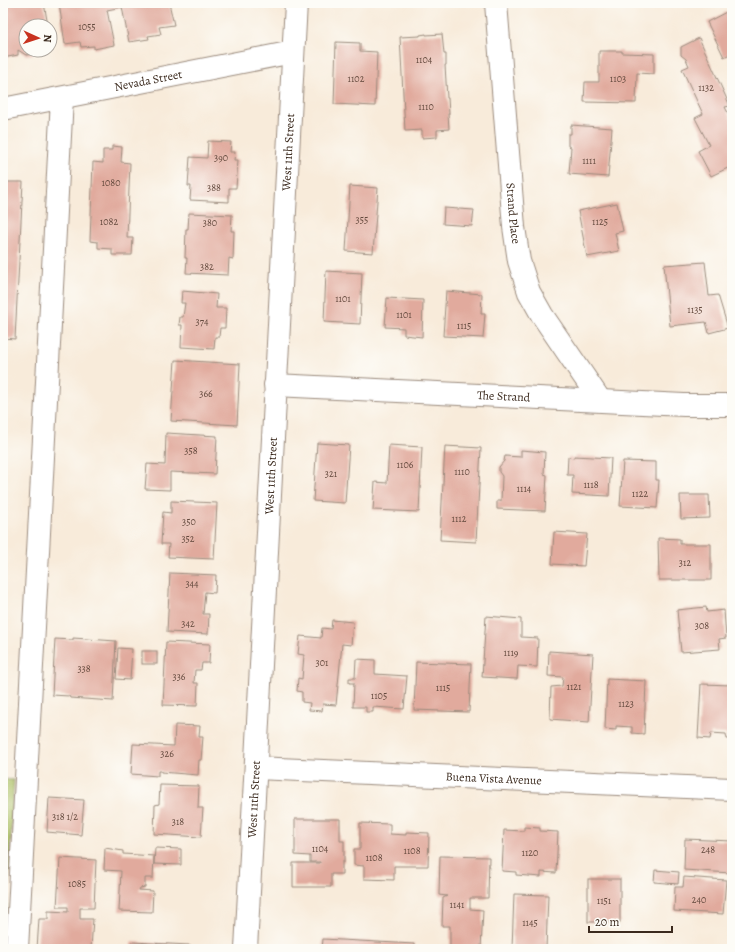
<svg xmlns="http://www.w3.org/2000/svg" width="735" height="952" viewBox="0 0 735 952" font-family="Alegreya,serif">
<rect width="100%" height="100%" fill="#fdfcf7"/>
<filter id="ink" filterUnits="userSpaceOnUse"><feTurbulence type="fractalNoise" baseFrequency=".025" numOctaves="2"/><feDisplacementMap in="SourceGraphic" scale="8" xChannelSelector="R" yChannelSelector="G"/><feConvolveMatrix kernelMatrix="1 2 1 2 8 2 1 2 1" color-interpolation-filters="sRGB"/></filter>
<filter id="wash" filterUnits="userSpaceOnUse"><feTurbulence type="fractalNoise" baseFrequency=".012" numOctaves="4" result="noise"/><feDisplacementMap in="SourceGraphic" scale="16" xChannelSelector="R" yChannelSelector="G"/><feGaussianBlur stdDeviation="0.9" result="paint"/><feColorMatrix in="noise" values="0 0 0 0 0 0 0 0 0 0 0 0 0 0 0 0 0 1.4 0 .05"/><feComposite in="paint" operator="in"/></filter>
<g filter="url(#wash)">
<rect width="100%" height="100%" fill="#f8ebda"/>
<path fill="#abbf63" stroke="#737440" d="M 3,779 L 14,780 L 5,949 L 3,949 Z"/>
<g id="blocks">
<g fill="#e1aa9d">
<path d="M 3,3 L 44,3 L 48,26 L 26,26 L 26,50 L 34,50 L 33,54 L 26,55 L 18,50 L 18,55 L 3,58 Z"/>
<path d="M 59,3 L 169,3 L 174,25 L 159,27 L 161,34 L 148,36 L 149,39 L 129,42 L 122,7 L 107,10 L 114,45 L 94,49 L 94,46 L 81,47 L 80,42 L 65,44 Z"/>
<path d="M 732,9 L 732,53 L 724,57 L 707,22 Z"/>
<path d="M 426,34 L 426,35 L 442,34 L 444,54 L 446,54 L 446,65 L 445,65 L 447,98 L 448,98 L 449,114 L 448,114 L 449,129 L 437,130 L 437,137 L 422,138 L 422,130 L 405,131 L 400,37 L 420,36 L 420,35 Z"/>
<path d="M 699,38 L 730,106 L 725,107 L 732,121 L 732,166 L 711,176 L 698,151 L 709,145 L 695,118 L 703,114 L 682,69 L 689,66 L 686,59 L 681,55 L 681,47 Z"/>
<path d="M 336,42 L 360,43 L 360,51 L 377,52 L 375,106 L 334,104 Z"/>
<path d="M 599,51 L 622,51 L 622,53 L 654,54 L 654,74 L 637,73 L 636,103 L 584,102 L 585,82 L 599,82 Z"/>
<path d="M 571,125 L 612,128 L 608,177 L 569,174 L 571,147 L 568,146 L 568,134 L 571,134 Z"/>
<path d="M 208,141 L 231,142 L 230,152 L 235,152 L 234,160 L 238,160 L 236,188 L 229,188 L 229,202 L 190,200 L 191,186 L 188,186 L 190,157 L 207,158 Z"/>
<path d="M 112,146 L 122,147 L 121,162 L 130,163 L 127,238 L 133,238 L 132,255 L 112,255 L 112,249 L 98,248 L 98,242 L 90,241 L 93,162 L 103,163 L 103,150 L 112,150 Z"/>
<path d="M 3,182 L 23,182 L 15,339 L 3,338 Z"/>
<path d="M 350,186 L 378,188 L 373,253 L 346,251 Z"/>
<path d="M 617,203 L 623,231 L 615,233 L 619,251 L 587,257 L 578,211 Z"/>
<path d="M 444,208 L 474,210 L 472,226 L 443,224 Z"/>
<path d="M 189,213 L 232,215 L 231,231 L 234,231 L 233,259 L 229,258 L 228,275 L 186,273 L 187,258 L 185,258 L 186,229 L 188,229 Z"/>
<path d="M 705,262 L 709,296 L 718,295 L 728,328 L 709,333 L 706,322 L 670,326 L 664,265 Z"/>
<path d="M 326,271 L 362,273 L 360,324 L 324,322 Z"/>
<path d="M 182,291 L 217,294 L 216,308 L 226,308 L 225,328 L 220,328 L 219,337 L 215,337 L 214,349 L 181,347 L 182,325 L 179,325 L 180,317 L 183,317 L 185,303 L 181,303 Z"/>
<path d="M 446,291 L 482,294 L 481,314 L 485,314 L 483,338 L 443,336 Z"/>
<path d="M 387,298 L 423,300 L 422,337 L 404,335 L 404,328 L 385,327 Z"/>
<path d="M 175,360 L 240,364 L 237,425 L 171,421 Z"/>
<path d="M 166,433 L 217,436 L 215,474 L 170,472 L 170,490 L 145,489 L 147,464 L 165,465 Z"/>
<path d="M 317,443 L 349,445 L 345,503 L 313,501 Z"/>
<path d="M 389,445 L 422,447 L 419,512 L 373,510 L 375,482 L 387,483 Z"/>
<path d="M 445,446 L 481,448 L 476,542 L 440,540 Z"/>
<path d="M 521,450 L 545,452 L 544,474 L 547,475 L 545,511 L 497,509 L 497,501 L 501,501 L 502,476 L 499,472 L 499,467 L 504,461 L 505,456 L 521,457 Z"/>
<path d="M 574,456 L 611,458 L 609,496 L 572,494 L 573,475 L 567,475 L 568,457 L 574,458 Z"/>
<path d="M 623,461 L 656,462 L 656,480 L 659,480 L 657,508 L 620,506 Z"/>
<path d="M 680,495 L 709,495 L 710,518 L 681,519 Z"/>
<path d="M 171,501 L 217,503 L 214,559 L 168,557 L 169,544 L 161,544 L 163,512 L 171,513 Z"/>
<path d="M 554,532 L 587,534 L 584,566 L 552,564 Z"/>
<path d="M 658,538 L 680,539 L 680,544 L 711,544 L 711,580 L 659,580 Z"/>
<path d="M 170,573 L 216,575 L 215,593 L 205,592 L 203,614 L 209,614 L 208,634 L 167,632 Z"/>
<path d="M 706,607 L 707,612 L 724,610 L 726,638 L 719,639 L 720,649 L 681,652 L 677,610 Z"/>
<path d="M 486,616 L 521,619 L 521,637 L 538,638 L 537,667 L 518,666 L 517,679 L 482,677 Z"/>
<path d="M 332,620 L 353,622 L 351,645 L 342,644 L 336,705 L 323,704 L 322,711 L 309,710 L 310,703 L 302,702 L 302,692 L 297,691 L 298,678 L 302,679 L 304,655 L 298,654 L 300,636 L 321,638 L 322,628 L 331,629 Z"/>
<path d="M 73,638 L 116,641 L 113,701 L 70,698 L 69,696 L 52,695 L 55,639 L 73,640 Z"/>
<path d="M 166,642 L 210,644 L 209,663 L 202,663 L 201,670 L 195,670 L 194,683 L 198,683 L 197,706 L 163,705 Z"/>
<path d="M 118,648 L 132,649 L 130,680 L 116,679 Z"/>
<rect x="142" y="651" width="15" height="13"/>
<path d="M 549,651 L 593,654 L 589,722 L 550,719 L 551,687 L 562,686 L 563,677 L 548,676 Z"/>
<path d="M 356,659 L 375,660 L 375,674 L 407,676 L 404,709 L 373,707 L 373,712 L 366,712 L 366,707 L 353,707 L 354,683 L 349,683 L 349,678 L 355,678 Z"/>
<path d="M 416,662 L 471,664 L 469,712 L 414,710 Z"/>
<path d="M 607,679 L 646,681 L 644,734 L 632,733 L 632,727 L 616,726 L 616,730 L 605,729 Z"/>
<path d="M 701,684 L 732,685 L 732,739 L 727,739 L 726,734 L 711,733 L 710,739 L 698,738 Z"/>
<path d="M 175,725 L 200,726 L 199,737 L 203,737 L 201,760 L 199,760 L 198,775 L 161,772 L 161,771 L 158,771 L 158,776 L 131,774 L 133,744 L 174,746 Z"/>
<path d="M 160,785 L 199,786 L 198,808 L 203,808 L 201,837 L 154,834 L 155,805 L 159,804 Z"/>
<path d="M 49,798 L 84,800 L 81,835 L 47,832 Z"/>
<path d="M 295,819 L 340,819 L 340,841 L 344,841 L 344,862 L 342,862 L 342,874 L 331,874 L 331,887 L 293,887 L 293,863 L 320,863 L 320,862 L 310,862 L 310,856 L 295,855 Z"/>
<path d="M 360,823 L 390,824 L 390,834 L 406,835 L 406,832 L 429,833 L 428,866 L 394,866 L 394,880 L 364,879 L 364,866 L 354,865 L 354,849 L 360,849 Z"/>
<path d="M 524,827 L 540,828 L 540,831 L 558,832 L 556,873 L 541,872 L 541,877 L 516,875 L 516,872 L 502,871 L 504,830 L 524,831 Z"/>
<path d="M 685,839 L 732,841 L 731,873 L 684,870 Z"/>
<path d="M 105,848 L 123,851 L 123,854 L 154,856 L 153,878 L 145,878 L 145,887 L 140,888 L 139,890 L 153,891 L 152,912 L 119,911 L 121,871 L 104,870 Z"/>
<path d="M 155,848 L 181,849 L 181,865 L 154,864 Z"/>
<path d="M 440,856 L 489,857 L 488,898 L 470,898 L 470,909 L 483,910 L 481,949 L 450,949 L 450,926 L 442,926 L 443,898 L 447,896 L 439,895 Z"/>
<path d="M 60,858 L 96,860 L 94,908 L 80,908 L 80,919 L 93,919 L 91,949 L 37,949 L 39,919 L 48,919 L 48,911 L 68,912 L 68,907 L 57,907 Z"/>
<path d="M 655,870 L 679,872 L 678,884 L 654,882 Z"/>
<path d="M 684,877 L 726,880 L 723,914 L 674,911 L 675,887 L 683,887 Z"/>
<rect x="588" y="879" width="32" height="43"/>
<path d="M 514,894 L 548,895 L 546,949 L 512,949 Z"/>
<path d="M 323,939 L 414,944 L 414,949 L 322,949 Z"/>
<path d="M 131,942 L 189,945 L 189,946 L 194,946 L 194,949 L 131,949 Z"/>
</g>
</g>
</g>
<g filter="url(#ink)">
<use href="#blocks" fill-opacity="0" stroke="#9a8a7c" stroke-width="1"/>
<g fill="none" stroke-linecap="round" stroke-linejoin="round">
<defs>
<g id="minor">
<path id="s1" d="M 496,3 L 514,227 L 519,261 L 529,292 L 542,315 L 600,400"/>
<path id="s2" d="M 3,109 L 293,52"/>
<path id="s3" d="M 275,385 L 684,405 L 732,405"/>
<path id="s4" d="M 256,768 L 732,789"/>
<path d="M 17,949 L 62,98"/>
<path id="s5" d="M 246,949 L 296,3"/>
</g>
</defs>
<use href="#minor" stroke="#9a8a7c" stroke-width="24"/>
<use href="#minor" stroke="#fff" stroke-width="22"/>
</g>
</g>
<g text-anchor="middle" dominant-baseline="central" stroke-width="4" stroke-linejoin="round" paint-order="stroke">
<g font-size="10" fill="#644a3e">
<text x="87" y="26">1055</text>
<text x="424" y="59">1104</text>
<text x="356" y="78">1102</text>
<text x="618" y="78">1103</text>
<text x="706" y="87">1132</text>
<text x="426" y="106">1110</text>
<text x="221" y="157">390</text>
<text x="589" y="160">1111</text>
<text x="111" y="182">1080</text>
<text x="214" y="187">388</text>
<text x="362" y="219">355</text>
<text x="109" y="221">1082</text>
<text x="600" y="221">1125</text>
<text x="210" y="222">380</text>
<text x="207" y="266">382</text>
<text x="343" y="298">1101</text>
<text x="695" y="309">1135</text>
<text x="404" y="314">1101</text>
<text x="202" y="321">374</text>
<text x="464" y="325">1115</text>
<text x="206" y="393">366</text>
<text x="191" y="450">358</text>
<text x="405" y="464">1106</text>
<text x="462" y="471">1110</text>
<text x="331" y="473">321</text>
<text x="591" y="484">1118</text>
<text x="524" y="488">1114</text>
<text x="640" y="493">1122</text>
<text x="459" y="518">1112</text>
<text x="189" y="521">350</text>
<text x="188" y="538">352</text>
<text x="685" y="562">312</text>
<text x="192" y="583">344</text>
<text x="188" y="623">342</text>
<text x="702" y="625">308</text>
<text x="511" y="652">1119</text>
<text x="322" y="662">301</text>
<text x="84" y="668">338</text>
<text x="179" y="676">336</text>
<text x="574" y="686">1121</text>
<text x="443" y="687">1115</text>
<text x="379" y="695">1105</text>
<text x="626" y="703">1123</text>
<text x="167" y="753">326</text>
<text x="65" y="816">318 1/2</text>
<text x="178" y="821">318</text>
<text x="320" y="848">1104</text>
<text x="708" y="849">248</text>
<text x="412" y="850">1108</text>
<text x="530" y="852">1120</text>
<text x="374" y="857">1108</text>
<text x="77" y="883">1085</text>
<text x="699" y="899">240</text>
<text x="604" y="900">1151</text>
<text x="457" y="904">1141</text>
<text x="530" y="922">1145</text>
</g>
<g font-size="12" fill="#3b2a1e" stroke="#fdfcf7">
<text stroke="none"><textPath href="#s2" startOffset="148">Nevada Street</textPath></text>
<text stroke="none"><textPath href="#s5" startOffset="798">West 11th Street</textPath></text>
<text stroke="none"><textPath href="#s1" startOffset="211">Strand Place</textPath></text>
<text stroke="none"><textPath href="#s3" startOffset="229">The Strand</textPath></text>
<text stroke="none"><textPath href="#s5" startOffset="474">West 11th Street</textPath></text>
<text stroke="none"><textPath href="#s4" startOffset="238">Buena Vista Avenue</textPath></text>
<text stroke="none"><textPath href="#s5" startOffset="150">West 11th Street</textPath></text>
</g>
</g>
<rect width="735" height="952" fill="none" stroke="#fdfcf7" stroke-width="16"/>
<g transform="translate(38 38) rotate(93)"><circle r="19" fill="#fdfcf7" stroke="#afa8a0"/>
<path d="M0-3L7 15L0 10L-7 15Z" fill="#c8321e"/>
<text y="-6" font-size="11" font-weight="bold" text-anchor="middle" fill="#3b2a1e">N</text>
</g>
<path d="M589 926v6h83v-6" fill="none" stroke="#3b2a1e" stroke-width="2"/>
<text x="595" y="926" font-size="12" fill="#3b2a1e" stroke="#fdfcf7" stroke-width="3" paint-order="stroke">20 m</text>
</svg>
